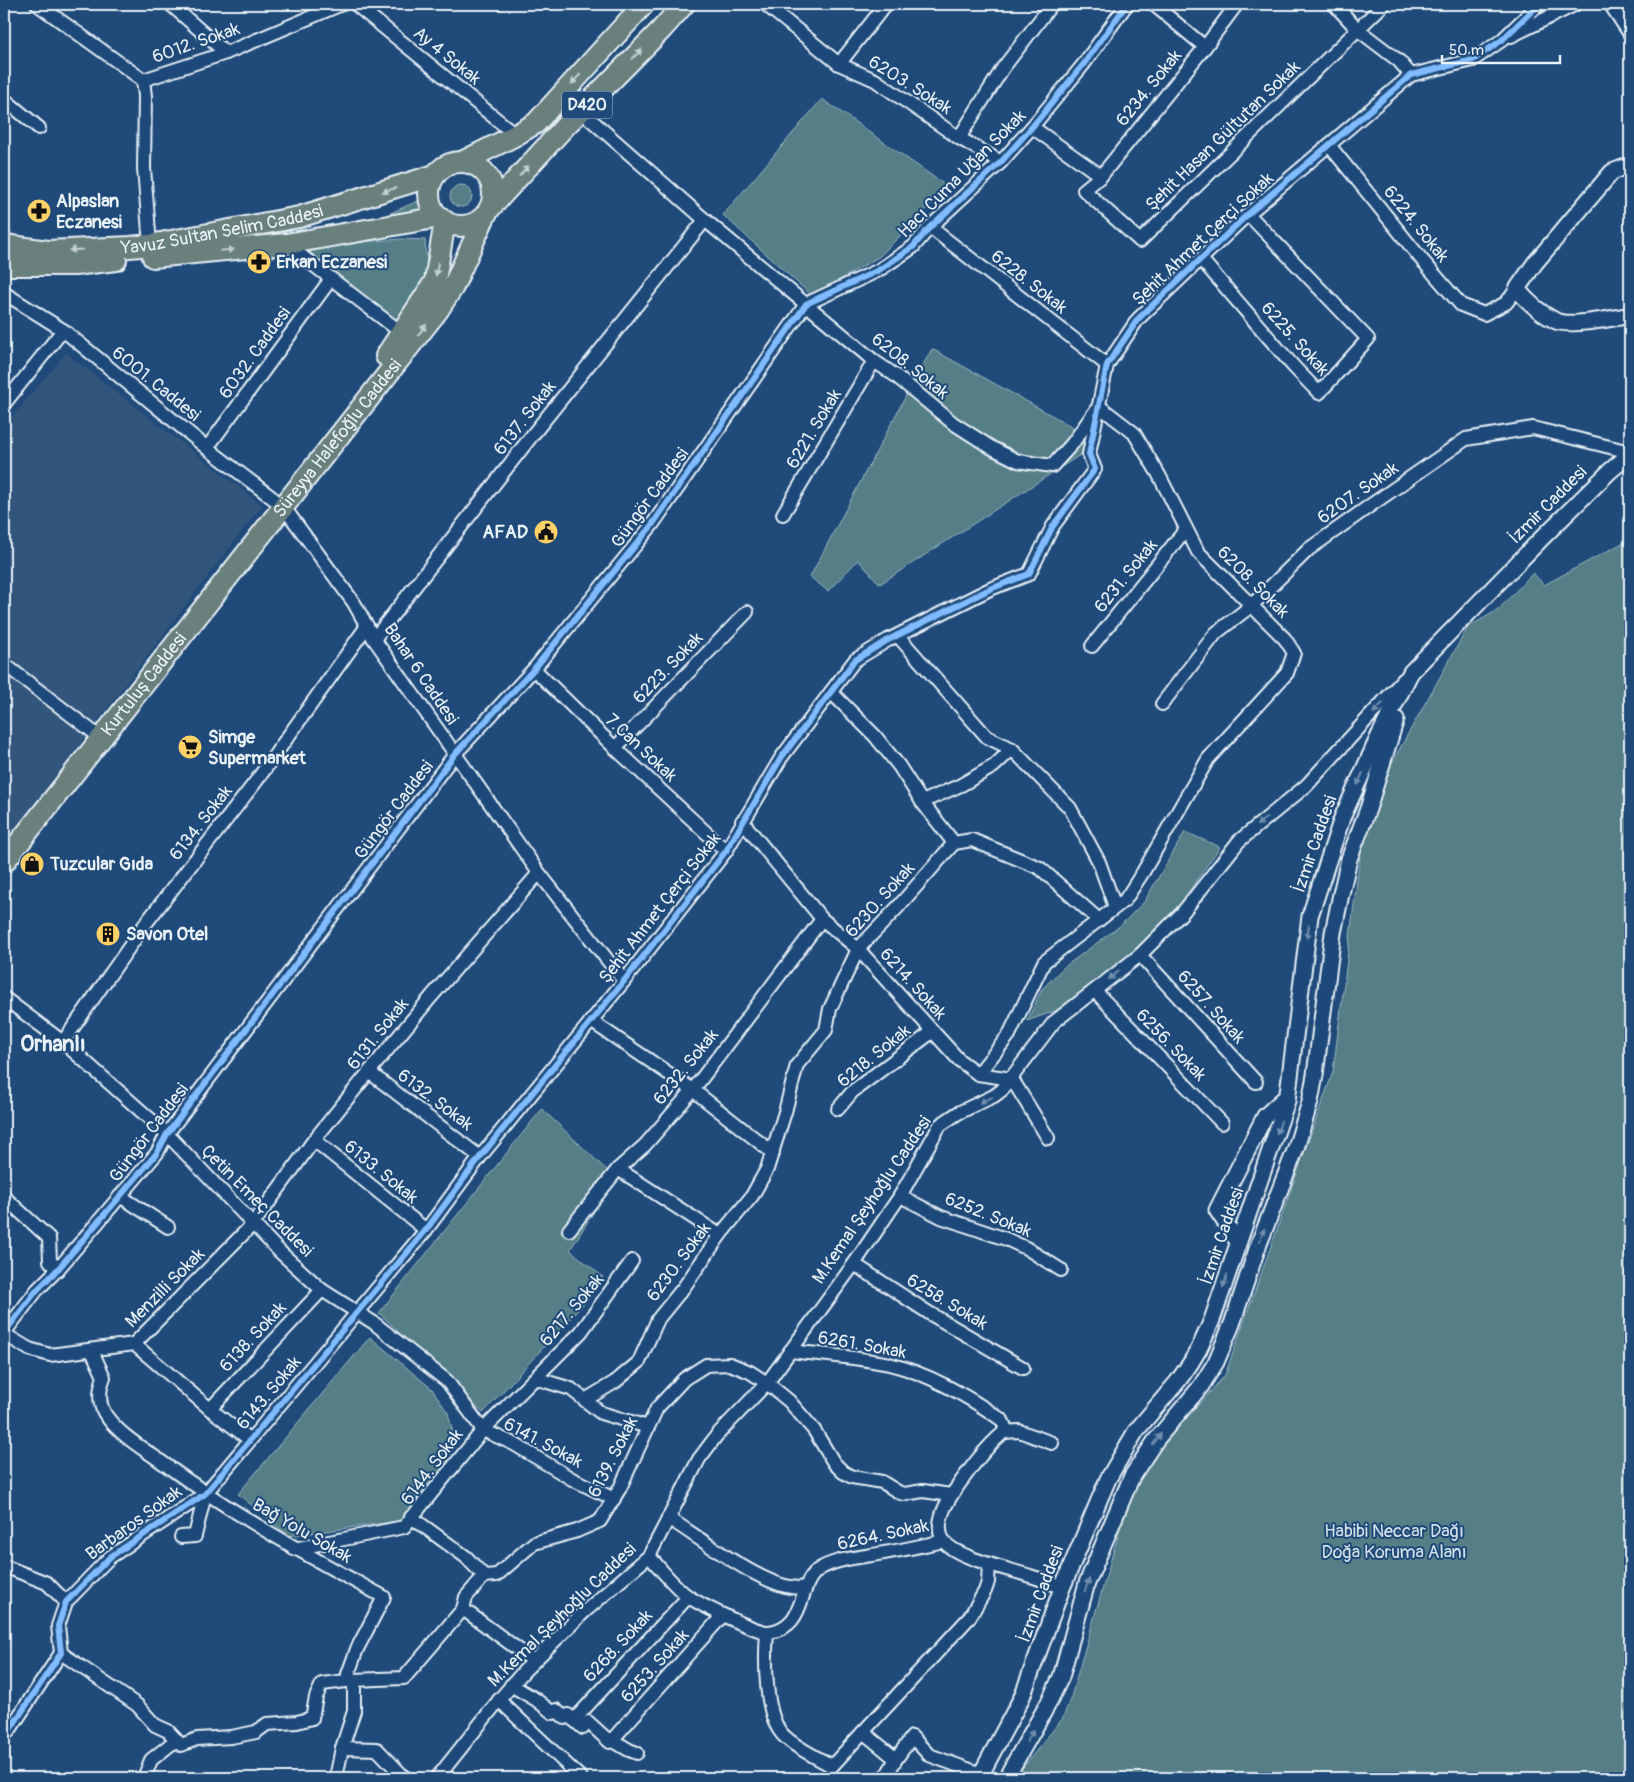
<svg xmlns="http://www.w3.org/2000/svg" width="1634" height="1782" viewBox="0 0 1634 1782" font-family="Pangolin,sans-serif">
<rect width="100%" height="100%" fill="#1f4a7a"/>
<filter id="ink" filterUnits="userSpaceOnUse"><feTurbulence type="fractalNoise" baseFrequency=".02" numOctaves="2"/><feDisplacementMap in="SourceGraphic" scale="10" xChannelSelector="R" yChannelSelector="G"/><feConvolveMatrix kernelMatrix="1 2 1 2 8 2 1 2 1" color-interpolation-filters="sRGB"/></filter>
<g filter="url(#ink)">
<path fill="#32547c" d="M 66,353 L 262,505 L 4,844 L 4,426 Z"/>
<g fill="#547e86" stroke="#9eb8bf">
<path d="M 822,99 L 948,187 L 880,256 L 812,296 L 723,215 Z"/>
<circle cx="461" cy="196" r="11"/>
<path d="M 425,198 L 427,212 L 379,218 Z"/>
<path d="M 402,239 L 425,240 L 427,269 L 424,287 L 404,331 L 303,246 Z"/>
<path d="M 932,349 L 1100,442 L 880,584 L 858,560 L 828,591 L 810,577 L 909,390 Z"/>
<path d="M 1630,539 L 1630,1778 L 1014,1778 L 1063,1718 L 1071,1697 L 1135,1477 L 1225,1375 L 1333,1072 L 1366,809 L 1468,627 L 1498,610 L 1533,573 L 1544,585 Z"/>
<path d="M 1185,832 L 1220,847 L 1172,915 L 1138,951 L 1055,1011 L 1027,1021 L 1042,989 L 1063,968 L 1120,926 L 1144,902 Z"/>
<path d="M 542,1109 L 615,1178 L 570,1250 L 603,1277 L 587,1300 L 483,1413 L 379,1313 Z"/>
<path d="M 370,1337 L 432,1389 L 448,1413 L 453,1433 L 446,1468 L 429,1498 L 399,1521 L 289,1536 L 238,1494 Z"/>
</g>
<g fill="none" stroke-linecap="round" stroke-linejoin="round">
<defs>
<g id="minor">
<path d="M 37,4 L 143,80 L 145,96 L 144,168 L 150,245"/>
<path d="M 170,4 L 226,53"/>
<path d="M 355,4 L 516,135"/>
<path d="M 765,4 L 839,64"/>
<path d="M 886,4 L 839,64 L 875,80 L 959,138 L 1001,162"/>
<path d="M 1153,4 L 1205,47"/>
<path d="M 1237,4 L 1205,47 L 1101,176 L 1084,190 L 1140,241 L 1384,4"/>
<path d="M 1334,4 L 1357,29 L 1399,61 L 1411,75"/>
<path d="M 1610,4 L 1630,34"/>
<path d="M 1511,36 L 1576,4"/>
<path d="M 143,80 L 226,53 L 342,4"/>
<path d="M 4,99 L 39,128"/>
<path d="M 581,111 L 705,220 L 874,361 L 896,376 L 953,423 L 992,448 L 1018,461 L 1052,466 L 1072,444 L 1099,406 L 1134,433 L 1159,475 L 1198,552 L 1285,639 L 1294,653 L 1287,673 L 1208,759 L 1143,872 L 1125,900 L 1044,962 L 1009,1035 L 978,1074"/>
<path d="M 1032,127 L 1101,176"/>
<path d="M 959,138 L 1003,68 L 1052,4"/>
<path d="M 1329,145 L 1422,260 L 1461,305 L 1484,314 L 1506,303 L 1517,289"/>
<path d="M 930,227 L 1107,365"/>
<path d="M 286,244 L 402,333"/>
<path d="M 1201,259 L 1294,367 L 1319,393 L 1368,339 L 1248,214"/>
<path d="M 4,293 L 63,330 L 207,448 L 283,506 L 354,603 L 374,639 L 539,873 L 624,981"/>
<path d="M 4,404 L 63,330"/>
<path d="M 207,448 L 331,279"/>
<path d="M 783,514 L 874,361"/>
<path d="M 898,636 L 987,737 L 1012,749 L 994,766 L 961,785 L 922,802 L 954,843"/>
<path d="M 374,639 L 530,438 L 705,220"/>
<path d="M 1092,646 L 1186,529"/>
<path d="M 4,664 L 101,738"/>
<path d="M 534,669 L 615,748 L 726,851"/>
<path d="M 831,692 L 875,736 L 899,766 L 922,802"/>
<path d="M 1162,704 L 1216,633 L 1251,606 L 1309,549 L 1371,505 L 1466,439 L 1533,428 L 1630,452"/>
<path d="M 615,748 L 747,612"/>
<path d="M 1012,749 L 1070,808 L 1099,862 L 1115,907"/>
<path d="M 742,821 L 822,919 L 858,949 L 959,1060 L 978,1074 L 1012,1079 L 1048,1138"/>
<path d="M 954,843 L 972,840 L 1040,868 L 1099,920"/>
<path d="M 1140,955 L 1256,1082"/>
<path d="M 1095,991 L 1222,1123"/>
<path d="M 4,998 L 63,1042 L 167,1134 L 280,1252 L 322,1290 L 374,1323 L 447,1381 L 483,1430"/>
<path d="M 591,1021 L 693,1090 L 773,1153"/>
<path d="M 63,1042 L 146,923 L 257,780 L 367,626"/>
<path d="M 369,1072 L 480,1157"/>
<path d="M 838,1109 L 853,1091 L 932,1032"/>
<path d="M 314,1140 L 426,1230"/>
<path d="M 618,1169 L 720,1235"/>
<path d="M 120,1196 L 168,1227"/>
<path d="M 900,1196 L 941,1217 L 1006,1239 L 1026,1248 L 1061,1270"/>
<path d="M 4,1197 L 49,1238 L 50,1261 L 58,1269"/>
<path d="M 569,1230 L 618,1169 L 645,1145 L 693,1090 L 822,919"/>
<path d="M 854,1264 L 929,1313 L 1023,1368"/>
<path d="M 4,1333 L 37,1290 L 58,1269 L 157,1153 L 167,1134 L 455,754 L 534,669 L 652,525 L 806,304 L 879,270 L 913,247 L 930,227 L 1001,162 L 1032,127 L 1083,65 L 1127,4"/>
<path d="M 4,1334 L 29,1349 L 50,1355 L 134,1344 L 253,1224 L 314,1140 L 369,1072 L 431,997 L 539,873"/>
<path d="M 134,1344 L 210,1409 L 250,1440"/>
<path d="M 92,1351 L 104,1377 C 99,1390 98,1405 107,1417 C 121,1436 144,1449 163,1463 C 233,1514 308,1556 384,1597 L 357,1649 L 348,1674 L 354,1680 L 354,1711 L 342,1748 L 336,1778"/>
<path d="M 790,1351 C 824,1355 859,1357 893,1365 C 932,1375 969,1397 1002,1420 L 1005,1427 L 1004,1432 L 1019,1431 L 1052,1443"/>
<path d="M 535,1378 L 581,1332 L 632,1261"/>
<path d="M 585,1400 L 615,1382 L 639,1362 L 658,1319 L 684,1287 L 720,1235 L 752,1196 L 767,1169 L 785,1112 L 797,1065 L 826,1030 L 830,1009 L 858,949 L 898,907 L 954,843"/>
<path d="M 210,1409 L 322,1290"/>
<path d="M 483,1430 L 514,1444 L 572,1479 L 614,1499"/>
<path d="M 1004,1432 C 984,1449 970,1469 955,1490 C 946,1503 934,1524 943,1540 C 954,1558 1010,1569 1030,1576 C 1041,1579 1052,1584 1063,1587"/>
<path d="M 411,1517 L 466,1557 L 484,1576 L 466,1597 L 463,1609 L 534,1661"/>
<path d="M 668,1518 C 698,1536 772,1595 804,1587"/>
<path d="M 181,1537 L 195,1536 L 205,1494"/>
<path d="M 294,1549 L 404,1527 L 483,1430 L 535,1378 L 571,1389 L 601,1413 L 648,1427"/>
<path d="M 649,1556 C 660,1568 676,1589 689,1597 C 701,1605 757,1633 769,1632 C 778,1631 786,1627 792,1620 C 805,1604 802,1579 821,1568 C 840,1558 863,1557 884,1553 C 904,1550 924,1545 944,1541"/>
<path d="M 4,1566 L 47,1583 L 66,1602"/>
<path d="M 484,1576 L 497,1575 L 534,1543 L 577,1531 L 600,1521 L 620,1488 L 657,1408 L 684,1379 L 706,1365 L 730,1364 L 750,1372 L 767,1383 L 789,1401 L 814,1430 L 834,1463 L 843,1472 L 852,1477 L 882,1482 L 900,1493 L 905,1494 L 923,1491 L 951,1495"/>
<path d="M 767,1632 C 765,1658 764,1715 783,1735 C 796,1748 816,1757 832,1766 L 863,1732 L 896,1759 L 912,1737 L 929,1755 L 981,1774"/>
<path d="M 61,1653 L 137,1705 L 155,1725 L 168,1731 L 181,1745 L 197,1739 L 231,1737 L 256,1732 L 267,1724 L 297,1722 L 312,1718 L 316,1697 L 322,1684 L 354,1680 L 404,1678 L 463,1609"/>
<path d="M 511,1685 L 535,1699 L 553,1713 L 556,1710 L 565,1718 L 568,1715 L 583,1728 L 588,1722 L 610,1742 L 612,1740 L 629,1750 L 637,1753"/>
<path d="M 499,1700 L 581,1778"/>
<path d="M 574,1720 L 688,1597"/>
<path d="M 863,1732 L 969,1618 L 985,1591 L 988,1582 L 989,1564"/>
<path d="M 4,1734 L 9,1731 L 61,1653 L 58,1626 L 66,1602 L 110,1557 L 205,1494 L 426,1230 L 480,1157 L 624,981 L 726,851 L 781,758 L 855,660 L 888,640 L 990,589 L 1029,574 L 1053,526 L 1095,469 L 1089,454 L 1107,365 L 1138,319 L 1248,214 L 1411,75 L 1473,60 L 1502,40 L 1539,4"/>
<path d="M 612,1740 L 723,1615"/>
<path d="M 342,1748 L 377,1749 L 401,1774 L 407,1778"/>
<path d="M 144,1778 L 151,1760 L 176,1740"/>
<path d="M 437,1778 L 499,1700 L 524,1671 L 583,1613 L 649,1556 L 699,1459 L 717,1435 L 767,1383 L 854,1264 L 900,1196 L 940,1125 L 958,1113 L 994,1096 L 1002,1090 L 1054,1022 L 1140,955 L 1183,912 L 1239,841 L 1306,786 L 1404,679"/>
<path d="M 885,1778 L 896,1759"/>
</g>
<g id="tertiary">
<path d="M 1630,165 L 1612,172 L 1535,263 L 1517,289 C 1527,301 1541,314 1556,321 C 1569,327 1615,318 1630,315"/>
<path d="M 1238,1242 L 1217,1210 L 1265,1116 L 1287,1096"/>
<path d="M 979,1778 L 1022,1697 L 1062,1588 L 1108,1479 L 1136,1431 L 1178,1381 L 1190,1364 L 1199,1349 L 1212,1320 L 1287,1101 L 1310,916 L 1342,818 L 1379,736 L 1411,672 L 1544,536 L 1610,471 L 1630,454"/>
<path d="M 1006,1778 L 1048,1704 L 1061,1677 L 1087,1583 L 1132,1476 L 1156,1440 L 1201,1386 L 1216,1362 L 1232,1324 L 1257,1249 L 1296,1148 L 1310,1102 L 1315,1075 L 1333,933 L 1341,894 L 1349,859 L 1368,809 L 1396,719"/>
</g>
<g id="primary">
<path d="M 462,162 L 516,135 L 536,123 L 644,4"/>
<circle cx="461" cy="194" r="32"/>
<path d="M 491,207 L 568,123 L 581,111 L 661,30 L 684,4"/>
<path id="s1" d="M 4,245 L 48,251 L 130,247 L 150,245 L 299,217 L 435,175"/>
<path d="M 153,257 L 286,244 L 440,217"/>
<path d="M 4,263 L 12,265 L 75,265 L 116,260"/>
<path d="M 386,356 L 435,281 L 445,221"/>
<path id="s2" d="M 4,862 L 438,310 L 453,287 L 485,216"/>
</g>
</defs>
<use href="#minor" stroke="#e8f1f8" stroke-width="16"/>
<use href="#tertiary" stroke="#e8f1f8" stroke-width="19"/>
<use href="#primary" stroke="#e8f1f8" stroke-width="24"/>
<use href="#minor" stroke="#1f4a7a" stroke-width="12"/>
<use href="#tertiary" stroke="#1f4a7a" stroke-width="15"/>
<use href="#primary" stroke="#6a807d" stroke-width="20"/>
<defs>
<g id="cycleway">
<path d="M 4,1333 L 37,1290 L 58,1269 L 157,1153 L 167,1134 L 455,754 L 534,669 L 652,525 L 806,304 L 879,270 L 913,247 L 930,227 L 1001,162 L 1032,127 L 1083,65 L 1127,4"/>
<path d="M 4,1734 L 9,1731 L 61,1653 L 58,1626 L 66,1602 L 110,1557 L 205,1494 L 426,1230 L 480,1157 L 624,981 L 726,851 L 781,758 L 855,660 L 888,640 L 990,589 L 1029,574 L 1053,526 L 1095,469 L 1089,454 L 1107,365 L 1138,319 L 1248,214 L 1411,75 L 1473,60 L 1502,40 L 1539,4"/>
</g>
</defs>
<use href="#cycleway" stroke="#1f4a7a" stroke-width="9"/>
<use href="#cycleway" stroke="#80bcff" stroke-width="6"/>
</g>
<defs><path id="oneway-solid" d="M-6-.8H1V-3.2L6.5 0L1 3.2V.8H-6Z" transform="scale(1.25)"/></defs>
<g fill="#c2cfd3">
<use href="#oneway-solid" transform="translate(637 54) rotate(-46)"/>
<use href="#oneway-solid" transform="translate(576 79) rotate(133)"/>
<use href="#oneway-solid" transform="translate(524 171) rotate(-47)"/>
<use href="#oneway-solid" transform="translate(389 190) rotate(163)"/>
<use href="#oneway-solid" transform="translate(76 250) rotate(177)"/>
<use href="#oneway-solid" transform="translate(227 250) rotate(-5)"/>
<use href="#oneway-solid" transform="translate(437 269) rotate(99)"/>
<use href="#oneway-solid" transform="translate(422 330) rotate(-52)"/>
</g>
<g fill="#6f8dac">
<use href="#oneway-solid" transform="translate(1378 708) rotate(133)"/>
<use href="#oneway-solid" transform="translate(1360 779) rotate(115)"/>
<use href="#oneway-solid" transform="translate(1262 821) rotate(141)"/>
<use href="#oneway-solid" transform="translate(1308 932) rotate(97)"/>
<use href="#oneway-solid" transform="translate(1114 975) rotate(141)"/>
<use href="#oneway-solid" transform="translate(986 1100) rotate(155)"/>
<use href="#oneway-solid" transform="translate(1279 1127) rotate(108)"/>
<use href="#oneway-solid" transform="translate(1262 1235) rotate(-69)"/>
<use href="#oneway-solid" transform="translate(1225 1281) rotate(108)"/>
<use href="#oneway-solid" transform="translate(1157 1439) rotate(-52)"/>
<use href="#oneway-solid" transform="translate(1087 1585) rotate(-72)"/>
<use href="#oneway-solid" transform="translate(1030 1736) rotate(-59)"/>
</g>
</g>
<defs>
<symbol id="pharmacy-disc" viewBox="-11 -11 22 22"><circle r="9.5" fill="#ffd166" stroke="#1f4a7a"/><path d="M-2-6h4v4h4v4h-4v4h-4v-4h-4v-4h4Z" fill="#111"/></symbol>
<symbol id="civic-disc" viewBox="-11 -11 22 22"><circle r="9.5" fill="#ffd166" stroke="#1f4a7a"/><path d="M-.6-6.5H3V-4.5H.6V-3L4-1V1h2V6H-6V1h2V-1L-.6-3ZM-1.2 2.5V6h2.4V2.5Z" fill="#111"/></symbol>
<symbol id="supermarket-disc" viewBox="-11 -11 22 22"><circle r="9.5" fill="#ffd166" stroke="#1f4a7a"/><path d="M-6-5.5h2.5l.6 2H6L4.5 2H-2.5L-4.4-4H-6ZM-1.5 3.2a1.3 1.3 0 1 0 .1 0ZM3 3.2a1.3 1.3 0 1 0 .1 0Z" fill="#111"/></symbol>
<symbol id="shop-disc" viewBox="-11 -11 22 22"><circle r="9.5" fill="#ffd166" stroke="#1f4a7a"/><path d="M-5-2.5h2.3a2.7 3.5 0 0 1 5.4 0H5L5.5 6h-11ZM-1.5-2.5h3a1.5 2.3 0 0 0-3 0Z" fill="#111"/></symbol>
<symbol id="building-disc" viewBox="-11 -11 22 22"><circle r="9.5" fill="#ffd166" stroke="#1f4a7a"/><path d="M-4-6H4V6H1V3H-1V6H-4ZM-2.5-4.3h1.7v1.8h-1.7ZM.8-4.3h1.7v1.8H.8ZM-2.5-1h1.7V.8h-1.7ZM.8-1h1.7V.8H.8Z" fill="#111"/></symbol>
</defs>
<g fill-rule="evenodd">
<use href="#pharmacy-disc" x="25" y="197" width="28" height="28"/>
<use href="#pharmacy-disc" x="245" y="248" width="28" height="28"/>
<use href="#civic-disc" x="532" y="518" width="28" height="28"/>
<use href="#supermarket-disc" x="176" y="733" width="28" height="28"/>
<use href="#shop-disc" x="18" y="850" width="28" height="28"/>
<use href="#building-disc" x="94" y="920" width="28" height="28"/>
</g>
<g text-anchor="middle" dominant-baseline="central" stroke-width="4" stroke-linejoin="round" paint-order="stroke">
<rect fill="#1f4a7a" stroke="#acbfd2" stroke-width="1" x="562" y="91.5" width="50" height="27" rx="4"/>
<g font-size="16" font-weight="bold" fill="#e8f1f8">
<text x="587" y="105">D420</text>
</g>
<g font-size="18" fill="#e8f1f8" stroke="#1f4a7a">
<text transform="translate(196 43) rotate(-19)">6012. Sokak</text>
<text transform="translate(447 56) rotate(39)">Ay 4 Sokak</text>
<text transform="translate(910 85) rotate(32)">6203. Sokak</text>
<text transform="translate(1149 88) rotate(-51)">6234. Sokak</text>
<text transform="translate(1223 136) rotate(-44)">Şehit Hasan Gültutan Sokak</text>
<text transform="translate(962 174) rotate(-45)">Hacı Cuma Uğan Sokak</text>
<text transform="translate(1416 224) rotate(51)">6224. Sokak</text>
<text stroke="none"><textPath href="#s1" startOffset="220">Yavuz Sultan Selim Caddesi</textPath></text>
<text transform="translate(1203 239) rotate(-43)">Şehit Ahmet Çerçi Sokak</text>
<text transform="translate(1029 282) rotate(38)">6228. Sokak</text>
<text transform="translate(1295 339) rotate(48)">6225. Sokak</text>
<text transform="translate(255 353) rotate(-54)">6032. Caddesi</text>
<text transform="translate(910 366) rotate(39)">6208. Sokak</text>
<text transform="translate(156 384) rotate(39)">6001. Caddesi</text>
<text transform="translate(525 418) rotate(-52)">6137. Sokak</text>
<text stroke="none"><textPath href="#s2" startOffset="539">Süreyya Halefoğlu Caddesi</textPath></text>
<text transform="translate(814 429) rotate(-59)">6221. Sokak</text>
<text transform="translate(1358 493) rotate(-35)">6207. Sokak</text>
<text transform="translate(650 498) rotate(-54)">Güngör Caddesi</text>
<text transform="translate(1548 505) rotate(-45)">İzmir Caddesi</text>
<text transform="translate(1126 576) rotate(-51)">6231. Sokak</text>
<text transform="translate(1253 582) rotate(45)">6208. Sokak</text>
<text transform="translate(668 668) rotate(-46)">6223. Sokak</text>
<text transform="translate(421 674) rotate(56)">Bahar 6 Caddesi</text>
<text stroke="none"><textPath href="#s2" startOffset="226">Kurtuluş Caddesi</textPath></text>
<text transform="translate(641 748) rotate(43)">7.Can Sokak</text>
<text transform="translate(394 810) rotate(-53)">Güngör Caddesi</text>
<text transform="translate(201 823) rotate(-52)">6134. Sokak</text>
<text transform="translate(1315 844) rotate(-71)">İzmir Caddesi</text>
<text transform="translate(880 900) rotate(-48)">6230. Sokak</text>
<text transform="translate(660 908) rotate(-52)">Şehit Ahmet Çerçi Sokak</text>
<text transform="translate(913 984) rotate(48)">6214. Sokak</text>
<text transform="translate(1211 1007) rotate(48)">6257. Sokak</text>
<text transform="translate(378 1034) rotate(-51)">6131. Sokak</text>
<text transform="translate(1171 1045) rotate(46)">6256. Sokak</text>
<text transform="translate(874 1056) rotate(-39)">6218. Sokak</text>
<text transform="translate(686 1067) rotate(-51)">6232. Sokak</text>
<text transform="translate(435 1100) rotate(37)">6132. Sokak</text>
<text transform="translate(149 1133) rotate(-53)">Güngör Caddesi</text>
<text transform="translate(381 1172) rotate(39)">6133. Sokak</text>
<text transform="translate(872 1200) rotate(-56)">M.Kemal Şeyhoğlu Caddesi</text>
<text transform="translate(257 1201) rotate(45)">Çetin Emeç Caddesi</text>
<text transform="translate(988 1215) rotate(22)">6252. Sokak</text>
<text transform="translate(1222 1236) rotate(-71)">İzmir Caddesi</text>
<text transform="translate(679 1262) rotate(-53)">6230. Sokak</text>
<text transform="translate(165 1288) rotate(-45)">Menzilli Sokak</text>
<text transform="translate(947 1302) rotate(31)">6258. Sokak</text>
<text transform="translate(572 1310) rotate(-50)">6217. Sokak</text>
<text transform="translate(253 1337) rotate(-47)">6138. Sokak</text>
<text transform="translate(862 1345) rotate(10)">6261. Sokak</text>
<text transform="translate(269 1393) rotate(-50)">6143. Sokak</text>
<text transform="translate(543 1443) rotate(28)">6141. Sokak</text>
<text transform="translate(613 1457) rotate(-63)">6139. Sokak</text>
<text transform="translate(432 1467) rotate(-53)">6144. Sokak</text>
<text transform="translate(134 1523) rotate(-36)">Barbaros Sokak</text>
<text transform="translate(302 1531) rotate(30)">Bağ Yolu Sokak</text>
<text transform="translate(883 1535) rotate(-12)">6264. Sokak</text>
<text transform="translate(1041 1594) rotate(-70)">İzmir Caddesi</text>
<text transform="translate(562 1615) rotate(-44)">M.Kemal Şeyhoğlu Caddesi</text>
<text transform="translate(618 1646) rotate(-47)">6268. Sokak</text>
<text transform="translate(655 1666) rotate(-48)">6253. Sokak</text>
</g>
<g font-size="18" font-weight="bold" fill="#e8f1f8" stroke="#1f4a7a" text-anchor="start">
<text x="56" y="201">Alpaslan<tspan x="56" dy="21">Eczanesi</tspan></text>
<text x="276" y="262">Erkan Eczanesi</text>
<text x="528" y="532" text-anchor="end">AFAD</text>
<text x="208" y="737">Simge<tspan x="208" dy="21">Supermarket</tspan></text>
<text x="50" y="864">Tuzcular Gıda</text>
<text x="126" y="934">Savon Otel</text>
</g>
<g font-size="18" fill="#d2e0e7" stroke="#1f4a7a">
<text x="1394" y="1531">Habibi Neccar Dağı<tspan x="1394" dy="21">Doğa Koruma Alanı</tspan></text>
</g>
<g font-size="22" font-weight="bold" fill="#e8f1f8" stroke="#1f4a7a">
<text x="53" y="1044">Orhanlı</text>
</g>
</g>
<rect width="1634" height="1782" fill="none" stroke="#1f4a7a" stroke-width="20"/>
<rect x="10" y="10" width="1614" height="1762" fill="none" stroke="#e8f1f8" stroke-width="2" filter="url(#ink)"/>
<path d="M1442 55v8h118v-8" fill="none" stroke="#e8f1f8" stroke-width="2.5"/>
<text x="1449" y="55" font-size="15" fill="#e8f1f8" stroke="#1f4a7a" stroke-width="4" paint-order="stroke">50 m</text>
</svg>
